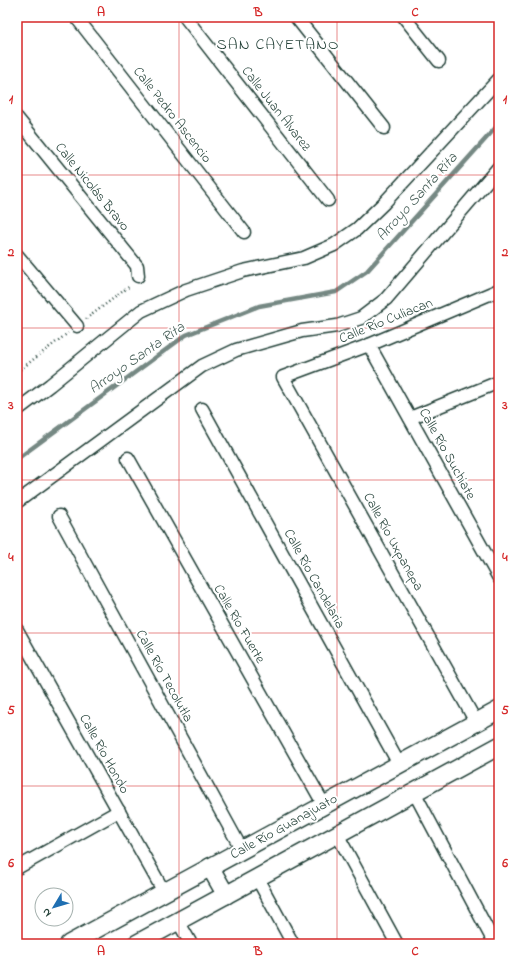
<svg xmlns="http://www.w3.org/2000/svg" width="516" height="961" viewBox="0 0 516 961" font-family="'Indie Flower',sans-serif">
<rect width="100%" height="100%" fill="#fff"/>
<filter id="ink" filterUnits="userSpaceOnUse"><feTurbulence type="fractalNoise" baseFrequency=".025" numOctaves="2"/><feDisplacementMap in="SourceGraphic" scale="8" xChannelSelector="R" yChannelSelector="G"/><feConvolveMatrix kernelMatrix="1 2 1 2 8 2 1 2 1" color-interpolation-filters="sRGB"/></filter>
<g filter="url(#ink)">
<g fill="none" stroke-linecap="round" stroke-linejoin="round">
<path stroke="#758883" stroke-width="4.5" d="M 17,459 L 186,335 L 259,306 L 336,292 L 367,271 L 499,124"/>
<defs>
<g id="street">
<path d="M 76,17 L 244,232"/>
<path d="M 185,17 L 328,200"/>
<path d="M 296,17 L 384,128"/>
<path d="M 404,17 L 439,61"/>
<path d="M 17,118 L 137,266 L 138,276"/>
<path d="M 17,255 L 77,326"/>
<path d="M 369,345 L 499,578"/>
<path d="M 202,409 L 399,764"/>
<path d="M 17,410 L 50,385 L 141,311 L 186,290 L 243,271 L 304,258 L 334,245 L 357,229 L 384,203 L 499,79"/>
<path d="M 410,418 L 499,382"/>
<path d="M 128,458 L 324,805"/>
<path d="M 17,502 L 202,366 L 236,350 L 302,331 L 337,326 L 361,318 L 386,299 L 499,167"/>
<path d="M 59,516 L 242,850"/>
<path d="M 17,630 L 164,892"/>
<path d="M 476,722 L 283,377 L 369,345 L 499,290"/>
<path d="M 414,792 L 495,944"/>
<path d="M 337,834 L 397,944"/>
<path d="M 17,868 L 119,811"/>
<path d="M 257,878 L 293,944"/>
<path d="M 178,921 L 191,944"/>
</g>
<g id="secondary">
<path d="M 210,867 L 226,895"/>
<path d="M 69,944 L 499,710"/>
<path d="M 136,944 L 499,746"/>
</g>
</defs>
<use href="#street" stroke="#1f3d34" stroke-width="15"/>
<use href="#secondary" stroke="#1f3d34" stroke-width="20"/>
<g stroke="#1f3d34" stroke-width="2.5" stroke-dasharray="1 3" stroke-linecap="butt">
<path d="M 86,319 L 130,286"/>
<path d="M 17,372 L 68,333"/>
</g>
<use href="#street" stroke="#fff" stroke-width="12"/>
<use href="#secondary" stroke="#fff" stroke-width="17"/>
</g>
</g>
<path fill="none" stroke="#d62828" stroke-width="1" stroke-opacity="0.55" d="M 179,17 L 179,944M 337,17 L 337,944M 17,175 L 499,175M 17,328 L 499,328M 17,480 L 499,480M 17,633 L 499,633M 17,786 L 499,786"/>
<g text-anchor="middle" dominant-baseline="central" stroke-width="4" stroke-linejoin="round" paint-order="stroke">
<g font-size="14" fill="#1f3d34" stroke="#fff">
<text transform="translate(276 109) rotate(52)">Calle Juan Álvarez</text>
<text transform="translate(172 115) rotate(52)">Calle Pedro Ascencio</text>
<text transform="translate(92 187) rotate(51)">Calle Nicolás Bravo</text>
<text transform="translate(386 321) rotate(-22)">Calle Río Culiacan</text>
<text transform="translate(447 454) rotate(61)">Calle Río Suchiate</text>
<text transform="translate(393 542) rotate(61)">Calle Río Uxpanepa</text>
<text transform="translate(314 579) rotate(61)">Calle Río Candelaria</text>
<text transform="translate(239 624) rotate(60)">Calle Río Fuerte</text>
<text transform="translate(164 676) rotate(61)">Calle Río Tecolutla</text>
<text transform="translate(104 754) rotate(61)">Calle Río Hondo</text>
<text transform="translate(284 827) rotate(-29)">Calle Río Guanajuato</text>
</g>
<g font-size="15" font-style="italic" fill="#4a625b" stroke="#fff">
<text transform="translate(417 197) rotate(-48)">Arroyo Santa Rita</text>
<text transform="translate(137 358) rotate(-35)">Arroyo Santa Rita</text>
</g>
<g font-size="16" letter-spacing="1" fill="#1f3d34" stroke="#fff">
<text x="278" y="45">SAN CAYETANO</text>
</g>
</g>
<rect width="516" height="961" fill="none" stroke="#fff" stroke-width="44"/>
<g transform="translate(54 907) rotate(232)"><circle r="19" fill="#ffffff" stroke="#a5b1ae"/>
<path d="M0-3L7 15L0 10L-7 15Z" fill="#1f6fb2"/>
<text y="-6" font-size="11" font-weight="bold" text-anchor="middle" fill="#1f3d34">N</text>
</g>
<rect x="22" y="22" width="472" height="917" fill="none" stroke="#d62828" stroke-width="1.5"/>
<g font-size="13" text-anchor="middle" font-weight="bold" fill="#d62828">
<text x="101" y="16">A</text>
<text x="258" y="16">B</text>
<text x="415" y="16">C</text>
<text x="11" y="103">1</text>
<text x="505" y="103">1</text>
<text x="11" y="256">2</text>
<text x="505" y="256">2</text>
<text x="11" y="409">3</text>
<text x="505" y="409">3</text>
<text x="11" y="561">4</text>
<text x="505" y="561">4</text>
<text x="11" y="714">5</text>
<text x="505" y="714">5</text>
<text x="11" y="867">6</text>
<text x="505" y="867">6</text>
<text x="101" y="955">A</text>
<text x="258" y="955">B</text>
<text x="415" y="955">C</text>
</g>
</svg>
